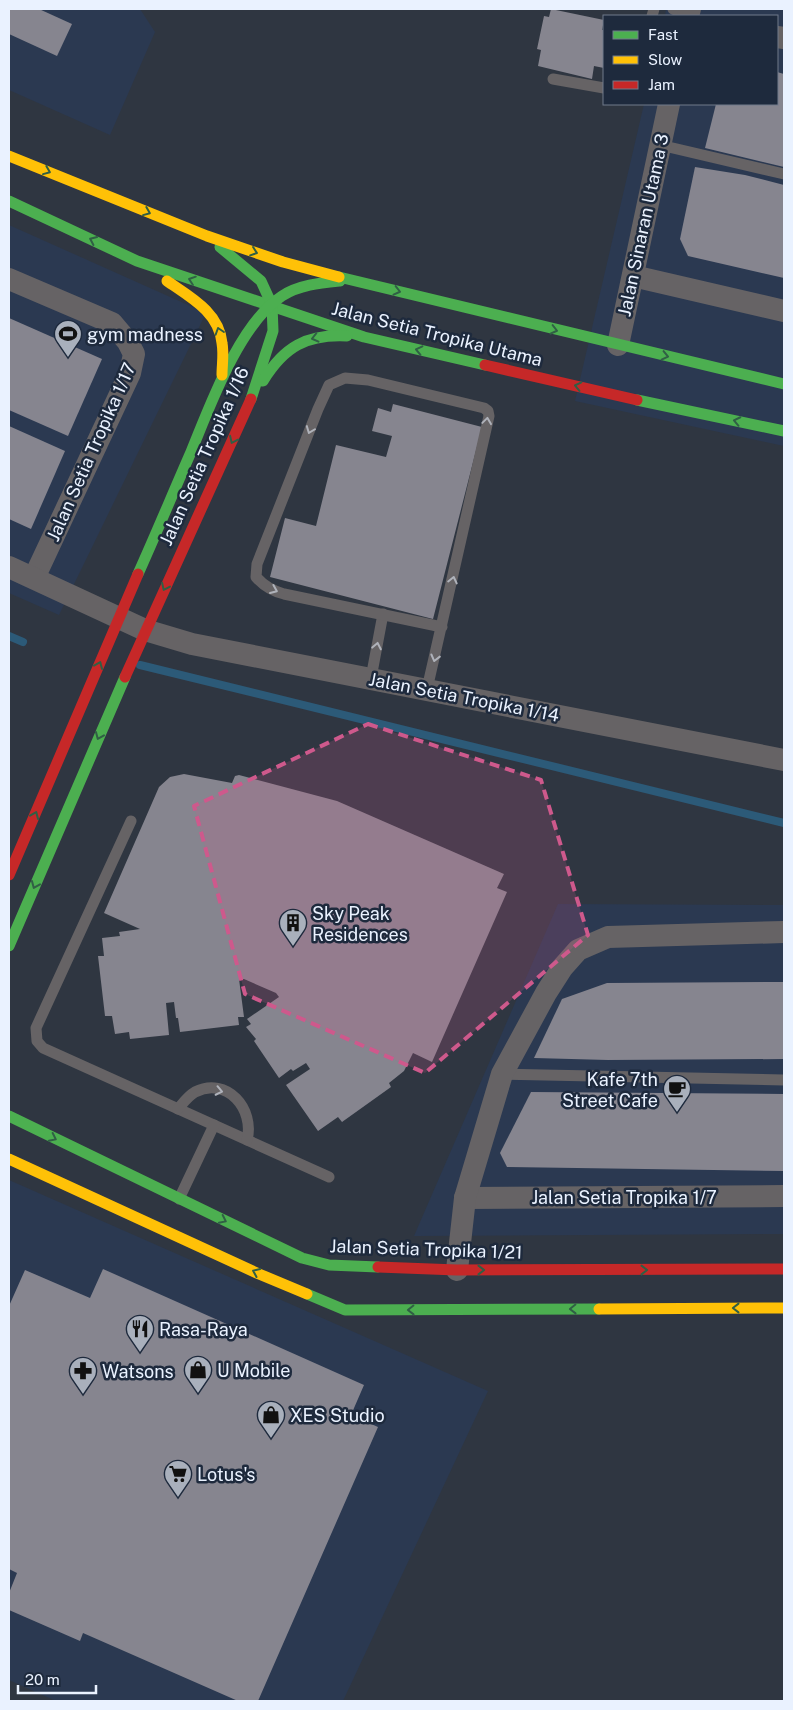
<svg xmlns="http://www.w3.org/2000/svg" width="793" height="1710" viewBox="0 0 793 1710" font-family="'Public Sans',sans-serif">
<rect width="100%" height="100%" fill="#2f3641"/>
<g fill="#2b3951">
<path d="M 9,9 L 140,9 L 155,32 L 110,135 L 9,90 Z"/>
<path d="M 666,9 L 784,9 L 784,446 L 575,401 L 644,104 L 777,104 L 777,16 L 665,16 Z"/>
<path d="M 9,225 L 206,313 L 59,615 L 9,593 Z"/>
<path d="M 558,904 L 784,905 L 784,1234 L 414,1236 Z"/>
<path d="M 9,1180 L 488,1391 L 343,1701 L 56,1701 L 9,1680 Z"/>
</g>
<g fill="none" stroke-linecap="round" stroke-linejoin="round">
<g stroke="#2c5a78" stroke-width="8">
<path d="M 9,636 L 23,642"/>
<path d="M 140,665 L 784,823"/>
</g>
</g>
<g fill="#86858f">
<path d="M 9,9 L 39,9 L 72,24 L 57,56 L 9,34 Z"/>
<path d="M 551,9 L 604,20 L 602,30 L 604,30 L 604,68 L 594,66 L 592,79 L 538,66 L 541,50 L 537,49 L 544,16 L 549,17 Z"/>
<path d="M 777,72 L 784,74 L 784,167 L 705,148 L 716,104 L 777,104 Z"/>
<path d="M 695,167 L 745,175 L 784,185 L 784,278 L 688,256 L 680,239 Z"/>
<path d="M 9,318 L 102,359 L 68,436 L 9,410 Z"/>
<path d="M 393,404 L 482,427 L 433,619 L 270,577 L 285,518 L 316,526 L 336,445 L 386,457 L 392,436 L 372,431 L 378,408 L 391,412 Z"/>
<path d="M 9,426 L 65,451 L 31,529 L 9,519 Z"/>
<path d="M 184,774 L 232,783 L 235,776 L 239,775 L 337,801 L 504,874 L 497,888 L 507,892 L 432,1062 L 413,1053 L 404,1071 L 389,1083 L 391,1087 L 342,1122 L 338,1117 L 318,1131 L 286,1085 L 310,1069 L 306,1063 L 293,1071 L 291,1069 L 279,1078 L 254,1041 L 256,1039 L 246,1027 L 251,1024 L 247,1019 L 279,997 L 276,993 L 244,979 L 239,979 L 244,1017 L 238,1017 L 239,1025 L 180,1032 L 178,1018 L 176,1018 L 174,1002 L 166,1003 L 169,1035 L 130,1039 L 129,1032 L 115,1034 L 112,1016 L 105,1016 L 98,956 L 104,956 L 102,938 L 120,936 L 119,932 L 140,929 L 104,913 L 159,787 L 170,777 Z"/>
<path d="M 784,982 L 784,1059 L 608,1060 L 534,1058 L 562,999 L 607,983 Z"/>
<path d="M 531,1092 L 784,1094 L 784,1171 L 507,1167 L 500,1153 Z"/>
<path d="M 103,1269 L 364,1385 L 351,1415 L 378,1427 L 258,1701 L 238,1701 L 83,1633 L 80,1641 L 9,1610 L 9,1593 L 17,1573 L 9,1569 L 9,1306 L 25,1270 L 90,1298 Z"/>
</g>
<g fill="none" stroke-linecap="round" stroke-linejoin="round">
<g stroke="#666365" stroke-width="11">
<path d="M 673,9 L 688,16"/>
<path d="M 652,16 L 654,9"/>
<path d="M 553,79 L 604,88"/>
<path d="M 660,145 L 784,174"/>
<path d="M 371,678 L 383,614"/>
<path d="M 427,689 L 489,416 L 488,411 L 484,408 L 368,380 L 345,378 L 329,385 L 318,409 L 257,564 L 256,577 C 264,586 272,591 284,594 L 442,627"/>
<path d="M 131,821 L 36,1028 L 37,1041 L 43,1048 L 329,1177"/>
<path d="M 502,1074 L 784,1080"/>
<path d="M 178,1109 C 183,1103 188,1096 195,1092 C 227,1076 255,1109 247,1140"/>
<path d="M 179,1199 L 214,1125"/>
</g>
<g stroke="#666365" stroke-width="22">
<path d="M 688,16 L 690,9"/>
<path d="M 777,37 L 784,38"/>
<path d="M 633,276 L 784,311"/>
<path d="M 9,279 L 112,323 L 128,342 L 134,354 L 130,373 L 34,578"/>
<path d="M 618,345 L 669,104"/>
<path d="M 9,567 L 145,630 L 192,644 L 784,760"/>
<path d="M 465,1198 L 784,1196"/>
<path d="M 457,1270 L 465,1198 L 502,1074 L 546,993 L 562,968 L 578,950 L 608,937 L 784,932"/>
</g>
<g stroke="#4caf50" stroke-width="11">
<path d="M 9,201 L 137,261 L 364,337 L 485,365"/>
<path d="M 220,247 L 261,281 L 272,305 L 273,331 L 251,399"/>
<path d="M 339,277 L 784,384"/>
<path d="M 263,381 C 284,347 306,334 347,336"/>
<path d="M 637,400 L 784,431"/>
<path d="M 138,574 C 156,534 173,493 191,452 C 210,406 239,324 282,296 C 299,285 320,283 340,281"/>
<path d="M 9,946 L 125,677"/>
<path d="M 9,1116 L 302,1258 L 329,1265 L 378,1267"/>
<path d="M 307,1294 L 345,1310 L 599,1309"/>
</g>
<g stroke="#ffc107" stroke-width="11">
<path d="M 9,156 L 207,236 L 283,262 L 339,277"/>
<path d="M 167,281 C 190,297 219,312 222,343 C 224,354 222,365 222,375"/>
<path d="M 9,1159 L 259,1274 L 307,1294"/>
<path d="M 599,1309 L 784,1308"/>
</g>
<g stroke="#c62828" stroke-width="11">
<path d="M 485,365 L 637,400"/>
<path d="M 125,677 L 251,399"/>
<path d="M 9,875 L 138,574"/>
<path d="M 378,1267 L 457,1270 L 784,1269"/>
</g>
</g>
<defs><path id="oneway-chevron" d="M-2-3.5L2.5 0L-2 3.5" fill="none" stroke-width="1.6" stroke-linecap="round" stroke-linejoin="round" transform="scale(1.25)"/></defs>
<g stroke="#305f45">
<use href="#oneway-chevron" transform="translate(47 171) rotate(22)"/>
<use href="#oneway-chevron" transform="translate(147 212) rotate(22)"/>
<use href="#oneway-chevron" transform="translate(93 240) rotate(-155)"/>
<use href="#oneway-chevron" transform="translate(254 252) rotate(19)"/>
<use href="#oneway-chevron" transform="translate(192 280) rotate(-161)"/>
<use href="#oneway-chevron" transform="translate(397 291) rotate(14)"/>
<use href="#oneway-chevron" transform="translate(554 330) rotate(14)"/>
<use href="#oneway-chevron" transform="translate(219 331) rotate(-108)"/>
<use href="#oneway-chevron" transform="translate(315 338) rotate(166)"/>
<use href="#oneway-chevron" transform="translate(419 350) rotate(-167)"/>
<use href="#oneway-chevron" transform="translate(665 356) rotate(13)"/>
<use href="#oneway-chevron" transform="translate(578 386) rotate(-167)"/>
<use href="#oneway-chevron" transform="translate(737 421) rotate(-168)"/>
<use href="#oneway-chevron" transform="translate(233 440) rotate(115)"/>
<use href="#oneway-chevron" transform="translate(165 587) rotate(115)"/>
<use href="#oneway-chevron" transform="translate(99 665) rotate(-67)"/>
<use href="#oneway-chevron" transform="translate(99 736) rotate(113)"/>
<use href="#oneway-chevron" transform="translate(35 815) rotate(-67)"/>
<use href="#oneway-chevron" transform="translate(35 885) rotate(113)"/>
<use href="#oneway-chevron" transform="translate(53 1138) rotate(26)"/>
<use href="#oneway-chevron" transform="translate(223 1220) rotate(26)"/>
<use href="#oneway-chevron" transform="translate(481 1270)"/>
<use href="#oneway-chevron" transform="translate(644 1270)"/>
<use href="#oneway-chevron" transform="translate(256 1272) rotate(-156)"/>
<use href="#oneway-chevron" transform="translate(736 1308) rotate(180)"/>
<use href="#oneway-chevron" transform="translate(573 1309) rotate(179)"/>
<use href="#oneway-chevron" transform="translate(411 1310) rotate(179)"/>
</g>
<g stroke="#afb2ba">
<use href="#oneway-chevron" transform="translate(487 421) rotate(-82)"/>
<use href="#oneway-chevron" transform="translate(310 430) rotate(111)"/>
<use href="#oneway-chevron" transform="translate(453 580) rotate(-77)"/>
<use href="#oneway-chevron" transform="translate(274 590) rotate(23)"/>
<use href="#oneway-chevron" transform="translate(377 646) rotate(-79)"/>
<use href="#oneway-chevron" transform="translate(435 658) rotate(104)"/>
<use href="#oneway-chevron" transform="translate(219 1091) rotate(12)"/>
</g>
<path fill="#ce598c" fill-opacity="0.2" stroke="#ce598c" stroke-width="4" stroke-dasharray="10 6" stroke-linejoin="round" d="M 368,724 L 541,780 L 588,935 L 425,1073 L 245,994 L 194,806 Z"/>
<defs>
<symbol id="stadium-pin" viewBox="-11 -11 22 30"><path d="M0 17L-7.5 6A9.5 9.5 0 1 1 7.5 6Z" fill="#a9b0bc" stroke="#1e2a3d"/><path d="M0-5a6.5 5 0 1 0 0 10a6.5 5 0 1 0 0-10ZM-3.5-1.8h7v3.6h-7Z" fill="#111"/></symbol>
<symbol id="building-pin" viewBox="-11 -11 22 30"><path d="M0 17L-7.5 6A9.5 9.5 0 1 1 7.5 6Z" fill="#a9b0bc" stroke="#1e2a3d"/><path d="M-4-6H4V6H1V3H-1V6H-4ZM-2.5-4.3h1.7v1.8h-1.7ZM.8-4.3h1.7v1.8H.8ZM-2.5-1h1.7V.8h-1.7ZM.8-1h1.7V.8H.8Z" fill="#111"/></symbol>
<symbol id="cafe-pin" viewBox="-11 -11 22 30"><path d="M0 17L-7.5 6A9.5 9.5 0 1 1 7.5 6Z" fill="#a9b0bc" stroke="#1e2a3d"/><path d="M-5.5-4.5H6V0H3Q3 3.5 0 3.5H-2.5Q-5.5 3.5-5.5 0ZM3-3.2v2h1.7v-2ZM-6 4.5H4V6H-6Z" fill="#111"/></symbol>
<symbol id="restaurant-pin" viewBox="-11 -11 22 30"><path d="M0 17L-7.5 6A9.5 9.5 0 1 1 7.5 6Z" fill="#a9b0bc" stroke="#1e2a3d"/><path d="M-5-6h1v4h1v-4h1v4h1v-4h1v5L-1.5 .5V6h-2V.5L-5-1ZM5-6V6H3V1.5H1.5Q1.5-4 5-6Z" fill="#111"/></symbol>
<symbol id="shop-pin" viewBox="-11 -11 22 30"><path d="M0 17L-7.5 6A9.5 9.5 0 1 1 7.5 6Z" fill="#a9b0bc" stroke="#1e2a3d"/><path d="M-5-2.5h2.3a2.7 3.5 0 0 1 5.4 0H5L5.5 6h-11ZM-1.5-2.5h3a1.5 2.3 0 0 0-3 0Z" fill="#111"/></symbol>
<symbol id="pharmacy-pin" viewBox="-11 -11 22 30"><path d="M0 17L-7.5 6A9.5 9.5 0 1 1 7.5 6Z" fill="#a9b0bc" stroke="#1e2a3d"/><path d="M-2-6h4v4h4v4h-4v4h-4v-4h-4v-4h4Z" fill="#111"/></symbol>
<symbol id="supermarket-pin" viewBox="-11 -11 22 30"><path d="M0 17L-7.5 6A9.5 9.5 0 1 1 7.5 6Z" fill="#a9b0bc" stroke="#1e2a3d"/><path d="M-6-5.5h2.5l.6 2H6L4.5 2H-2.5L-4.4-4H-6ZM-1.5 3.2a1.3 1.3 0 1 0 .1 0ZM3 3.2a1.3 1.3 0 1 0 .1 0Z" fill="#111"/></symbol>
</defs>
<g fill-rule="evenodd">
<use href="#stadium-pin" x="52" y="318" width="32" height="43"/>
<use href="#building-pin" x="277" y="907" width="32" height="43"/>
<use href="#cafe-pin" x="661" y="1073" width="32" height="43"/>
<use href="#restaurant-pin" x="124" y="1313" width="32" height="43"/>
<use href="#shop-pin" x="182" y="1354" width="32" height="43"/>
<use href="#pharmacy-pin" x="67" y="1355" width="32" height="43"/>
<use href="#shop-pin" x="255" y="1399" width="32" height="43"/>
<use href="#supermarket-pin" x="162" y="1458" width="32" height="43"/>
</g>
<g text-anchor="middle" dominant-baseline="central" stroke-width="5" stroke-linejoin="round" paint-order="stroke">
<g font-size="18" fill="#eaf2ff" stroke="#1e2a3d">
<text transform="translate(643 225) rotate(-78)">Jalan Sinaran Utama 3</text>
<text transform="translate(437 334) rotate(14)">Jalan Setia Tropika Utama</text>
<text transform="translate(91 452) rotate(-66)">Jalan Setia Tropika 1/17</text>
<text transform="translate(204 456) rotate(-66)">Jalan Setia Tropika 1/16</text>
<text transform="translate(464 697) rotate(11)">Jalan Setia Tropika 1/14</text>
<text x="624" y="1197">Jalan Setia Tropika 1/7</text>
<text transform="translate(426 1249) rotate(2)">Jalan Setia Tropika 1/21</text>
</g>
<g font-size="18" fill="#eaf2ff" stroke="#1e2a3d" text-anchor="start">
<text x="87" y="334">gym madness</text>
<text x="312" y="913">Sky Peak<tspan x="312" dy="21">Residences</tspan></text>
<text x="658" y="1079" text-anchor="end">Kafe 7th<tspan x="658" dy="21">Street Cafe</tspan></text>
<text x="159" y="1329">Rasa-Raya</text>
<text x="217" y="1370">U Mobile</text>
<text x="102" y="1371">Watsons</text>
<text x="290" y="1415">XES Studio</text>
<text x="197" y="1474">Lotus's</text>
</g>
</g>
<rect width="793" height="1710" fill="none" stroke="#eaf2ff" stroke-width="20"/>
<rect x="603" y="15" width="175" height="90" fill="#1e2a3d" stroke="#707a8b"/>
<rect x="613" y="31" width="25" height="8" fill="#4caf50" stroke="#707a8b"/>
<text x="648" y="40" font-size="15" fill="#eaf2ff">Fast</text>
<rect x="613" y="56" width="25" height="8" fill="#ffc107" stroke="#707a8b"/>
<text x="648" y="65" font-size="15" fill="#eaf2ff">Slow</text>
<rect x="613" y="81" width="25" height="8" fill="#c62828" stroke="#707a8b"/>
<text x="648" y="90" font-size="15" fill="#eaf2ff">Jam</text>
<path d="M18 1685v8h78v-8" fill="none" stroke="#eaf2ff" stroke-width="2.5"/>
<text x="25" y="1685" font-size="15" fill="#eaf2ff" stroke="#1e2a3d" stroke-width="4" paint-order="stroke">20 m</text>
</svg>
